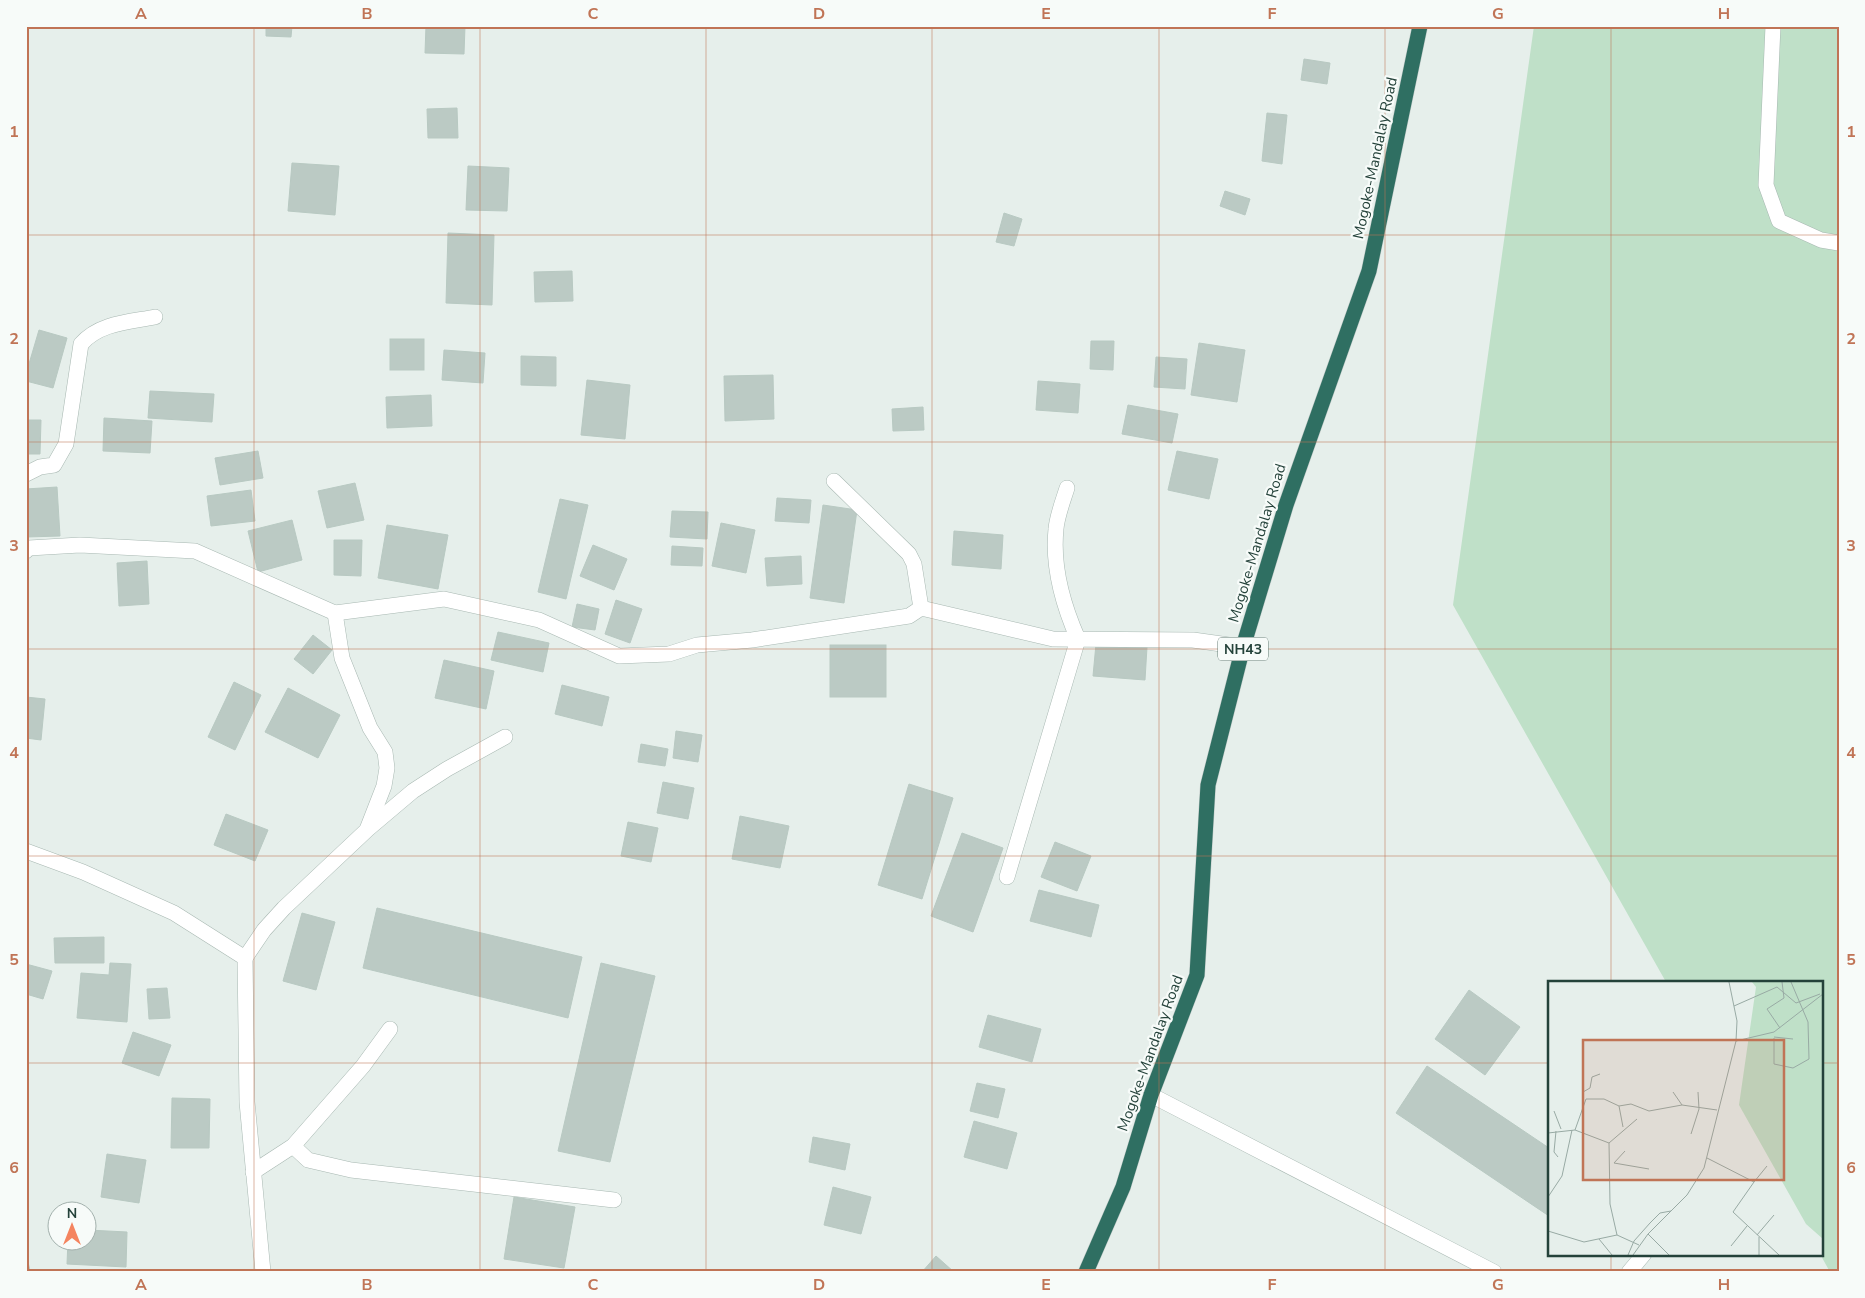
<svg xmlns="http://www.w3.org/2000/svg" width="1865" height="1298" viewBox="0 0 1865 1298" font-family="'Nunito Sans',sans-serif">
<rect width="100%" height="100%" fill="#e6efeb"/>
<path fill="#bfe0c8" d="M 1534,26 L 1839,26 L 1839,1272 L 1830,1272 L 1820,1254 L 1821,1254 L 1821,982 L 1666,982 L 1453,605 Z"/>
<g fill="#bbcac4" stroke="#b8c9c2">
<path d="M 266,26 L 292,26 L 291,37 L 266,36 Z"/>
<path d="M 426,26 L 465,26 L 464,54 L 425,53 Z"/>
<path d="M 1304,59 L 1330,63 L 1327,84 L 1301,80 Z"/>
<path d="M 457,108 L 458,138 L 428,138 L 427,109 Z"/>
<path d="M 1267,113 L 1287,115 L 1282,164 L 1262,161 Z"/>
<path d="M 292,163 L 339,166 L 335,215 L 288,211 Z"/>
<path d="M 468,166 L 509,168 L 507,211 L 466,210 Z"/>
<path d="M 1225,191 L 1250,199 L 1245,215 L 1220,206 Z"/>
<path d="M 1004,213 L 1022,219 L 1014,246 L 996,242 Z"/>
<path d="M 448,233 L 494,235 L 492,305 L 446,303 Z"/>
<path d="M 572,271 L 573,301 L 535,302 L 534,272 Z"/>
<path d="M 39,330 L 67,338 L 53,388 L 26,381 L 26,374 Z"/>
<rect x="390" y="339" width="34" height="31"/>
<path d="M 1091,341 L 1114,341 L 1113,370 L 1090,369 Z"/>
<path d="M 1199,343 L 1245,350 L 1237,402 L 1191,395 Z"/>
<path d="M 444,350 L 485,353 L 483,383 L 442,380 Z"/>
<path d="M 521,356 L 556,357 L 556,386 L 521,385 Z"/>
<path d="M 1156,357 L 1187,359 L 1185,389 L 1154,387 Z"/>
<path d="M 773,375 L 774,419 L 725,421 L 724,376 Z"/>
<path d="M 587,380 L 630,385 L 625,439 L 581,435 Z"/>
<path d="M 1038,381 L 1080,384 L 1078,413 L 1036,410 Z"/>
<path d="M 150,391 L 214,394 L 212,422 L 148,418 Z"/>
<path d="M 431,395 L 432,426 L 387,428 L 386,397 Z"/>
<path d="M 1128,405 L 1178,414 L 1172,443 L 1122,434 Z"/>
<path d="M 923,407 L 924,430 L 893,431 L 892,409 Z"/>
<path d="M 104,418 L 152,421 L 150,453 L 103,451 Z"/>
<path d="M 26,420 L 41,420 L 40,454 L 26,454 Z"/>
<path d="M 258,451 L 263,478 L 220,485 L 215,458 Z"/>
<path d="M 1177,451 L 1218,459 L 1209,499 L 1168,490 Z"/>
<path d="M 355,483 L 364,520 L 327,528 L 318,491 Z"/>
<path d="M 57,487 L 60,536 L 26,537 L 26,489 Z"/>
<path d="M 251,490 L 255,521 L 211,526 L 207,496 Z"/>
<path d="M 777,498 L 811,500 L 809,523 L 775,521 Z"/>
<path d="M 560,499 L 588,505 L 566,599 L 538,592 Z"/>
<path d="M 823,505 L 857,510 L 844,603 L 810,598 Z"/>
<path d="M 672,511 L 708,512 L 707,539 L 670,537 Z"/>
<path d="M 292,520 L 302,560 L 258,572 L 248,531 Z"/>
<path d="M 721,523 L 755,530 L 746,573 L 712,566 Z"/>
<path d="M 387,525 L 448,535 L 438,589 L 378,578 Z"/>
<path d="M 954,531 L 1003,535 L 1001,569 L 952,565 Z"/>
<path d="M 334,540 L 362,540 L 361,576 L 334,575 Z"/>
<path d="M 593,545 L 627,559 L 614,590 L 580,576 Z"/>
<path d="M 672,546 L 703,548 L 702,566 L 671,565 Z"/>
<path d="M 801,556 L 802,584 L 767,586 L 765,558 Z"/>
<path d="M 147,561 L 149,604 L 119,606 L 117,563 Z"/>
<path d="M 616,600 L 642,609 L 630,643 L 605,634 Z"/>
<path d="M 577,604 L 599,609 L 595,630 L 572,627 Z"/>
<path d="M 498,632 L 549,643 L 543,672 L 491,660 Z"/>
<path d="M 313,635 L 332,650 L 313,674 L 294,659 Z"/>
<path d="M 1096,644 L 1147,647 L 1145,680 L 1093,676 Z"/>
<rect x="830" y="645" width="56" height="52"/>
<path d="M 444,660 L 494,671 L 486,709 L 435,698 Z"/>
<path d="M 234,682 L 261,695 L 235,750 L 208,737 Z"/>
<path d="M 562,685 L 609,697 L 602,726 L 555,714 Z"/>
<path d="M 288,688 L 340,715 L 318,758 L 265,732 Z"/>
<path d="M 26,697 L 45,699 L 41,740 L 26,738 Z"/>
<path d="M 676,731 L 702,735 L 698,762 L 673,758 Z"/>
<path d="M 641,744 L 668,749 L 665,766 L 638,762 Z"/>
<path d="M 663,782 L 694,788 L 688,819 L 657,813 Z"/>
<path d="M 909,784 L 953,798 L 922,899 L 878,885 Z"/>
<path d="M 226,814 L 268,830 L 255,861 L 214,845 Z"/>
<path d="M 740,816 L 789,826 L 780,868 L 732,859 Z"/>
<path d="M 628,822 L 658,828 L 651,862 L 621,856 Z"/>
<path d="M 962,833 L 1003,848 L 973,932 L 931,916 Z"/>
<path d="M 1055,842 L 1091,856 L 1077,891 L 1041,877 Z"/>
<path d="M 1039,890 L 1099,905 L 1091,937 L 1030,921 Z"/>
<path d="M 377,908 L 582,957 L 568,1018 L 363,968 Z"/>
<path d="M 302,913 L 335,922 L 316,990 L 283,981 Z"/>
<path d="M 104,937 L 104,963 L 55,963 L 54,938 Z"/>
<path d="M 110,963 L 131,964 L 127,1022 L 77,1018 L 81,973 L 109,975 Z"/>
<path d="M 601,963 L 655,976 L 610,1162 L 558,1151 Z"/>
<path d="M 26,964 L 52,971 L 43,999 L 26,994 Z"/>
<path d="M 167,988 L 170,1018 L 149,1019 L 147,989 Z"/>
<path d="M 1469,990 L 1520,1027 L 1485,1075 L 1435,1039 Z"/>
<path d="M 988,1015 L 1041,1029 L 1032,1062 L 979,1047 Z"/>
<path d="M 133,1032 L 171,1045 L 159,1076 L 122,1063 Z"/>
<path d="M 1427,1066 L 1549,1148 L 1549,1216 L 1396,1113 Z"/>
<path d="M 977,1083 L 1005,1089 L 998,1118 L 970,1111 Z"/>
<path d="M 172,1098 L 210,1099 L 209,1148 L 171,1148 Z"/>
<path d="M 974,1121 L 1017,1133 L 1007,1169 L 964,1157 Z"/>
<path d="M 813,1137 L 850,1144 L 845,1170 L 809,1162 Z"/>
<path d="M 107,1154 L 146,1160 L 139,1203 L 101,1197 Z"/>
<path d="M 833,1187 L 871,1197 L 861,1234 L 824,1225 Z"/>
<path d="M 514,1197 L 575,1207 L 564,1268 L 504,1259 Z"/>
<path d="M 88,1230 L 127,1232 L 126,1267 L 67,1264 L 68,1240 L 88,1240 Z"/>
<path d="M 26,1253 L 30,1271 L 26,1272 Z"/>
<path d="M 936,1256 L 954,1272 L 922,1272 Z"/>
</g>
<g fill="none" stroke-linecap="round" stroke-linejoin="round">
<defs>
<g id="lane">
<path d="M 293,1146 L 308,1160 L 351,1170 L 614,1200"/>
<path d="M 253,1172 L 293,1146 L 363,1066 L 390,1029"/>
</g>
<g id="street">
<path d="M 1773,26 L 1766,185 L 1779,221 L 1821,240 L 1839,243"/>
<path d="M 26,474 L 40,467 L 54,465 L 66,444 L 81,344 C 99,323 129,322 155,317"/>
<path d="M 834,481 L 909,554 L 914,564 L 921,608"/>
<path d="M 26,551 L 29,548 L 80,545 L 195,551 L 335,613 L 444,599 L 539,620 L 619,656 L 669,654 L 697,645 L 752,640 L 909,616 L 921,608 L 1053,639 L 1193,640 L 1243,647"/>
<path d="M 335,613 L 342,658 L 370,728 L 385,752 L 387,768 L 384,786 L 368,827"/>
<path d="M 26,851 L 83,872 L 174,913 L 245,958 L 247,1102 L 263,1272"/>
<path d="M 1007,877 L 1078,639 C 1063,605 1052,567 1056,529 C 1057,516 1063,501 1067,488"/>
<path d="M 245,958 L 264,930 L 284,908 L 368,829 L 413,791 L 447,769 L 505,737"/>
<path d="M 1151,1095 L 1494,1272"/>
<path d="M 1629,1272 L 1644,1254"/>
</g>
<path id="highway" d="M 1086,1272 L 1123,1187 L 1151,1095 L 1197,975 L 1208,785 L 1243,647 L 1286,505 L 1369,271 L 1420,26"/>
</defs>
<use href="#lane" stroke="#a8b8b2" stroke-width="16"/>
<use href="#street" stroke="#a8b8b2" stroke-width="16"/>
<use href="#highway" stroke="#c2cac8" stroke-width="16"/>
<use href="#lane" stroke="#fff" stroke-width="15"/>
<use href="#street" stroke="#fff" stroke-width="15"/>
<use href="#highway" stroke="#2f6f62" stroke-width="15"/>
</g>
<path fill="none" stroke="#c07456" stroke-width="1" stroke-opacity="0.55" d="M 254,26 L 254,1272M 480,26 L 480,1272M 706,26 L 706,1272M 932,26 L 932,1272M 1159,26 L 1159,1272M 1385,26 L 1385,1272M 1611,26 L 1611,982M 26,235 L 1839,235M 26,442 L 1839,442M 26,649 L 1839,649M 26,856 L 1839,856M 26,1063 L 1549,1063M 1821,1063 L 1839,1063M 1611,1254 L 1611,1272"/>
<g text-anchor="middle" dominant-baseline="central" stroke-width="4.5" stroke-linejoin="round" paint-order="stroke">
<rect fill="#f7fbf9" stroke="#637a73" stroke-width="1" x="1218" y="637.5" width="50" height="23" rx="4"/>
<g font-size="14" font-weight="bold" fill="#24423a">
<text x="1243" y="649">NH43</text>
</g>
<g font-size="15" fill="#24423a" stroke="#f7fbf9">
<text transform="translate(1375 158) rotate(-78)">Mogoke-Mandalay Road</text>
<text transform="translate(1257 543) rotate(-73)">Mogoke-Mandalay Road</text>
<text transform="translate(1150 1053) rotate(-70)">Mogoke-Mandalay Road</text>
</g>
</g>
<g transform="translate(1548 981)">
<rect width="275" height="275" fill="#e6efeb"/>
<path d="M 204,1 L 275,1 L 275,258 L 258,243 L 191,124 L 208,6 Z" fill="#bfe0c8"/>
<path fill="none" stroke="#98aaa4" stroke-width="1" d="M 186,25 L 229,6 L 248,22 L 272,13M 232,47 L 219,28 L 236,17 L 234,1M 226,56 L 245,58M 226,57 L 226,83 L 245,87 L 261,78 L 260,41 L 243,1M 188,60 L 226,51 L 275,13M 125,111 L 134,124M 35,122 L 35,111 L 42,107 L 44,96 L 52,93M 71,125 L 75,146M 6,130 L 13,148M 27,149 L 38,118 L 56,118 L 71,125 L 83,123 L 101,130 L 134,124 L 169,129M 8,150 L 6,171 L 10,176M 0,152 L 27,149 L 61,162 L 62,223 L 69,254 L 91,264M 143,153 L 151,128 L 150,111M 61,162 L 89,138M 159,177 L 206,201 L 185,231 L 231,274M 66,182 L 101,188M 66,182 L 77,170M 206,201 L 219,185M 0,216 L 14,195 L 24,149M 0,250 L 36,261 L 69,254M 100,253 L 121,274M 209,254 L 226,234M 211,256 L 211,274M 51,258 L 64,274M 183,265 L 199,245M 80,274 L 86,260 L 102,242 L 112,232 L 123,230M 85,274 L 100,253 L 139,214 L 156,187 L 188,60 L 189,40 L 181,1"/>
<path fill="#c07456" fill-opacity="0.15" stroke="#c07456" stroke-width="2.5" d="M 35,59 L 236,59 L 236,199 L 35,199 Z"/>
<rect width="275" height="275" fill="none" stroke="#24423a" stroke-width="2.5"/>
</g>
<rect width="1865" height="1298" fill="none" stroke="#f7fbf9" stroke-width="55"/>
<g transform="translate(72 1226)"><circle r="24" fill="#f7fbf9" stroke="#a3b1ad"/>
<path d="M0-4L9 19L0 12L-9 19Z" fill="#f4845f"/>
<text y="-8" font-size="14" font-weight="bold" text-anchor="middle" fill="#24423a">N</text>
</g>
<rect x="28" y="28" width="1810" height="1242" fill="none" stroke="#c07456" stroke-width="2"/>
<g font-size="16" text-anchor="middle" font-weight="bold" fill="#c07456">
<text x="141" y="19">A</text>
<text x="367" y="19">B</text>
<text x="593" y="19">C</text>
<text x="819" y="19">D</text>
<text x="1046" y="19">E</text>
<text x="1272" y="19">F</text>
<text x="1498" y="19">G</text>
<text x="1724" y="19">H</text>
<text x="14" y="137">1</text>
<text x="1851" y="137">1</text>
<text x="14" y="344">2</text>
<text x="1851" y="344">2</text>
<text x="14" y="551">3</text>
<text x="1851" y="551">3</text>
<text x="14" y="758">4</text>
<text x="1851" y="758">4</text>
<text x="14" y="965">5</text>
<text x="1851" y="965">5</text>
<text x="14" y="1173">6</text>
<text x="1851" y="1173">6</text>
<text x="141" y="1290">A</text>
<text x="367" y="1290">B</text>
<text x="593" y="1290">C</text>
<text x="819" y="1290">D</text>
<text x="1046" y="1290">E</text>
<text x="1272" y="1290">F</text>
<text x="1498" y="1290">G</text>
<text x="1724" y="1290">H</text>
</g>
</svg>
